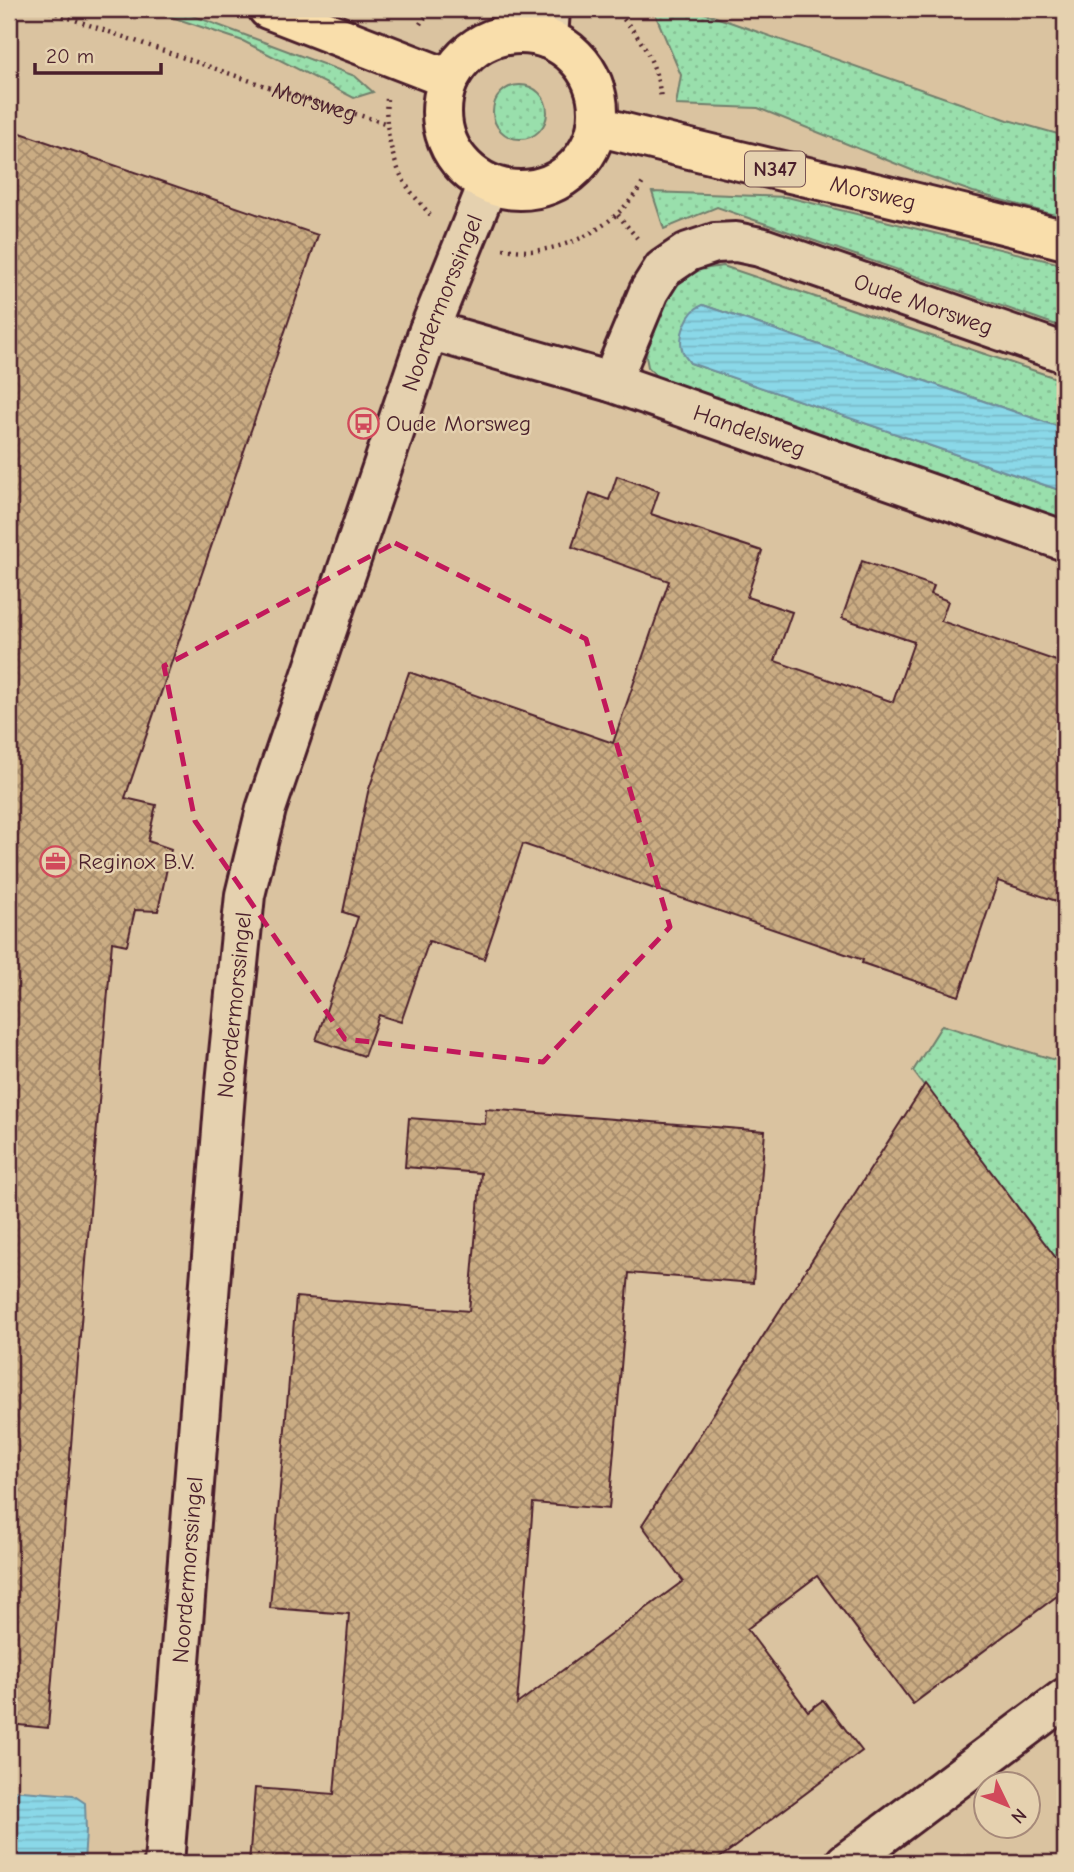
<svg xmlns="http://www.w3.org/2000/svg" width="1074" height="1872" viewBox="0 0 1074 1872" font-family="'Comic Neue',sans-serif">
<defs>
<pattern id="grass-dots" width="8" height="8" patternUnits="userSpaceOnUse" patternTransform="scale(1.75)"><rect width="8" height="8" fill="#99dfac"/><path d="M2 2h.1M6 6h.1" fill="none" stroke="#85bf94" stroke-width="1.8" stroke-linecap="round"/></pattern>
<pattern id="water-rules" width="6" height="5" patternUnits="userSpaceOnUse" patternTransform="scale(1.75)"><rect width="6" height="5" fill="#8ad8e8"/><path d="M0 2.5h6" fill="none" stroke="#79b9c7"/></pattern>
<pattern id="building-cross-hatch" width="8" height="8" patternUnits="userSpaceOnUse" patternTransform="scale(1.75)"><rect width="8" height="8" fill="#caac83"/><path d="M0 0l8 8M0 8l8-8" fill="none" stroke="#a68b6b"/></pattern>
</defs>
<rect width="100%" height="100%" fill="#e5d1af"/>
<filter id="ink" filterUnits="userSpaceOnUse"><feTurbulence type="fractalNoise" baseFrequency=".0143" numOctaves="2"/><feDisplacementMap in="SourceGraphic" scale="14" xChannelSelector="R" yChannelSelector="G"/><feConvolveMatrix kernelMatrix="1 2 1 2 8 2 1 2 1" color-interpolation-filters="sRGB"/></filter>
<g filter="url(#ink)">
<path fill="#dac3a0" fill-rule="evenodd" d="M 9,9 L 1065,9 L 1065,1863 L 9,1863 ZM 986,1784 L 1028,1784 L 1028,1826 L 986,1826 Z"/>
<g fill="url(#grass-dots)" stroke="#727f6c" stroke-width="2">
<path d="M 148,9 L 175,9 L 355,76 L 373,92 L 354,98 L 243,41 Z"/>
<path d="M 653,9 L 693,9 L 1008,120 L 1065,136 L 1065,218 L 973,192 L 914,171 L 758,108 L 676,105 L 681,75 Z"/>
<circle cx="520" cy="112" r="27"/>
<path d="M 652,192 L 787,197 L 1065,265 L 1065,328 L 717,207 L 664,229 Z"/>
<path d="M 723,266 L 1065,381 L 1065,429 L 703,305 L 683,352 L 690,363 L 1065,492 L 1065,523 L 660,380 L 648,367 L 644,346 L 668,288 L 695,270 Z"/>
<path d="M 942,1025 L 1065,1063 L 1065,1271 L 913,1071 Z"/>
</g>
<g fill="url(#water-rules)" stroke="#708e9c" stroke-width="2">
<path d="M 703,305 L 1065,429 L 1065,492 L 690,363 C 688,360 685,357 683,353 C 677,337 687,310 703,305 Z"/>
<path d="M 9,1790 L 73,1795 L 85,1803 L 86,1831 L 84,1863 L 9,1863 Z"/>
</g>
<g fill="url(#building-cross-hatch)" stroke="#4a1f2b" stroke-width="2">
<path d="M 9,129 L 318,235 L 125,798 L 156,805 L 148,841 L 171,849 L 158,911 L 135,910 L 127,945 L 112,942 L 48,1728 L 9,1724 Z"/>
<path d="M 617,476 L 659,491 L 651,514 L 762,551 L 747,597 L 792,612 L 775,661 L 893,702 L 914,642 L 842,618 L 862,561 L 934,586 L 931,594 L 948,601 L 941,621 L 1065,664 L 1065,904 L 998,881 L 959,996 L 862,963 L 863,960 L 523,844 L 484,959 L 429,941 L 401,1022 L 379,1015 L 364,1056 L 316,1040 L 358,917 L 343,912 L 368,792 L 409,672 L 613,743 L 669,581 L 572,547 L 590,493 L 609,500 Z"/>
<path d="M 925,1084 L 1065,1270 L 1065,1590 L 913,1704 L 817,1576 L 747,1629 L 808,1711 L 823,1700 L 862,1751 L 713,1863 L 386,1863 L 316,1857 L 316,1863 L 249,1863 L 255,1788 L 334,1794 L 349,1614 L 270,1608 L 296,1297 L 469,1311 L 481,1173 L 405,1167 L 409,1118 L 485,1124 L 486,1109 L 765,1131 L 753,1283 L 629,1273 L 609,1509 L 533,1503 L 517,1704 L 683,1581 L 642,1525 Z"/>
</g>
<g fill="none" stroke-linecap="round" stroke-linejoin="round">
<defs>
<g id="minor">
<path d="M 548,39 L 550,9"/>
<path id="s2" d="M 429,330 L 611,382 L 1065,541"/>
<path id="s3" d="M 611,382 L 649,291 L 663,269 L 688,252 L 715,243 L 736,242 L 760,247 L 1065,353"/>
<path id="s4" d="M 164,1863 L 225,1093 L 245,895 L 266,809 L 429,330 L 488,184"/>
<path d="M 845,1863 L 1065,1698"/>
</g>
<g id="primary">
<path d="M 268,9 L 449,79"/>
<circle cx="520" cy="112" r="78"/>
<path id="s5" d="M 597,126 C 753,166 910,199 1065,240"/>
</g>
</defs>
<use href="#minor" stroke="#4a1f2b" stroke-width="44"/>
<use href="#primary" stroke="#4a1f2b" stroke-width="44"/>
<g stroke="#4a1f2b" stroke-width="4.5" stroke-dasharray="2 5" stroke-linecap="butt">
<path id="s1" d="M 43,9 L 271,88 L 388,124"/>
<path d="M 614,9 C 640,35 657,62 661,99"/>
<path d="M 420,24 L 423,19 L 435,9"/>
<path d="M 387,99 C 384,125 392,164 407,186 C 414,197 424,207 432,217"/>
<path d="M 618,215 L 637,238"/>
<path d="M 503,249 C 512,250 522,251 531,251 C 579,247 620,221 644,181"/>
</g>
<use href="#minor" stroke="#e5d1af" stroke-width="38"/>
<use href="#primary" stroke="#f9deab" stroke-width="38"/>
</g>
</g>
<path fill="none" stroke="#c2185b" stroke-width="5" stroke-dasharray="14 9" stroke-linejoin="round" d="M 395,543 L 586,639 L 670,927 L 543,1062 L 345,1039 L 195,821 L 164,666 Z"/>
<defs>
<symbol id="bus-ring" viewBox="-11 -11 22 22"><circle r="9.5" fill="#e5d1af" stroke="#d1495b" stroke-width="1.5"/><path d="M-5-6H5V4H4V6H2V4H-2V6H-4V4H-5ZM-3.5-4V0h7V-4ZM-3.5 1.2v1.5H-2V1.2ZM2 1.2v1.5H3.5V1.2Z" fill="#d1495b"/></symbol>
<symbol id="office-ring" viewBox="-11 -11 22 22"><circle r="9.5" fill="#e5d1af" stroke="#d1495b" stroke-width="1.5"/><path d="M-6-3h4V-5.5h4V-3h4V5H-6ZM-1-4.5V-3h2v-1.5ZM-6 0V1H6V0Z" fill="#d1495b"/></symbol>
</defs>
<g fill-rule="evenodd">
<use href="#bus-ring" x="346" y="406" width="35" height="35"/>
<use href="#office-ring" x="38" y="844" width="35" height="35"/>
</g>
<g text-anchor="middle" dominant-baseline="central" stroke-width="5" stroke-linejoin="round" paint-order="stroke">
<rect fill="#e5d1af" stroke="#785453" stroke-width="2" x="745" y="151.5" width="60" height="35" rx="5"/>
<g font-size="21" font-weight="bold" fill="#4a1f2b">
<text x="775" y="169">N347</text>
</g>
<g font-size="23" fill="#4a1f2b" stroke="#e5d1af">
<text stroke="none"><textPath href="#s1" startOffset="287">Morsweg</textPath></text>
<text stroke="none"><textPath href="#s5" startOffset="284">Morsweg</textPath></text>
<text stroke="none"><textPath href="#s4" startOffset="1596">Noordermorssingel</textPath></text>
<text stroke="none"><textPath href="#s3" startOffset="402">Oude Morsweg</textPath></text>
<text stroke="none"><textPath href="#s2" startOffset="336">Handelsweg</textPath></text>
<text stroke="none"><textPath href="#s4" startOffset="861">Noordermorssingel</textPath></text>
<text stroke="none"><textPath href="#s4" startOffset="294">Noordermorssingel</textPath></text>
</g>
<g font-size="23" fill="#4a1f2b" stroke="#e5d1af" text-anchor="start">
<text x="386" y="423">Oude Morsweg</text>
<text x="78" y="861">Reginox B.V.</text>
</g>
</g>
<rect width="1074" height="1872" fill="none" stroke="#e5d1af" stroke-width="35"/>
<rect x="18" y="18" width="1039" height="1837" fill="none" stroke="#4a1f2b" stroke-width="2.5" filter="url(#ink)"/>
<g transform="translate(1007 1805) rotate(133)"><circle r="33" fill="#e5d1af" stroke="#a78a7a" stroke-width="2"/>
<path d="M0-5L12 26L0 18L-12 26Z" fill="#d1495b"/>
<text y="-10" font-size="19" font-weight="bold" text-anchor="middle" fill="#4a1f2b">N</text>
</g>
<path d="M35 63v10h126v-10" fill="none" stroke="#4a1f2b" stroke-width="3.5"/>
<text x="46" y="63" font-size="21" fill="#4a1f2b" stroke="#e5d1af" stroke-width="5" paint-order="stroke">20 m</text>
</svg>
